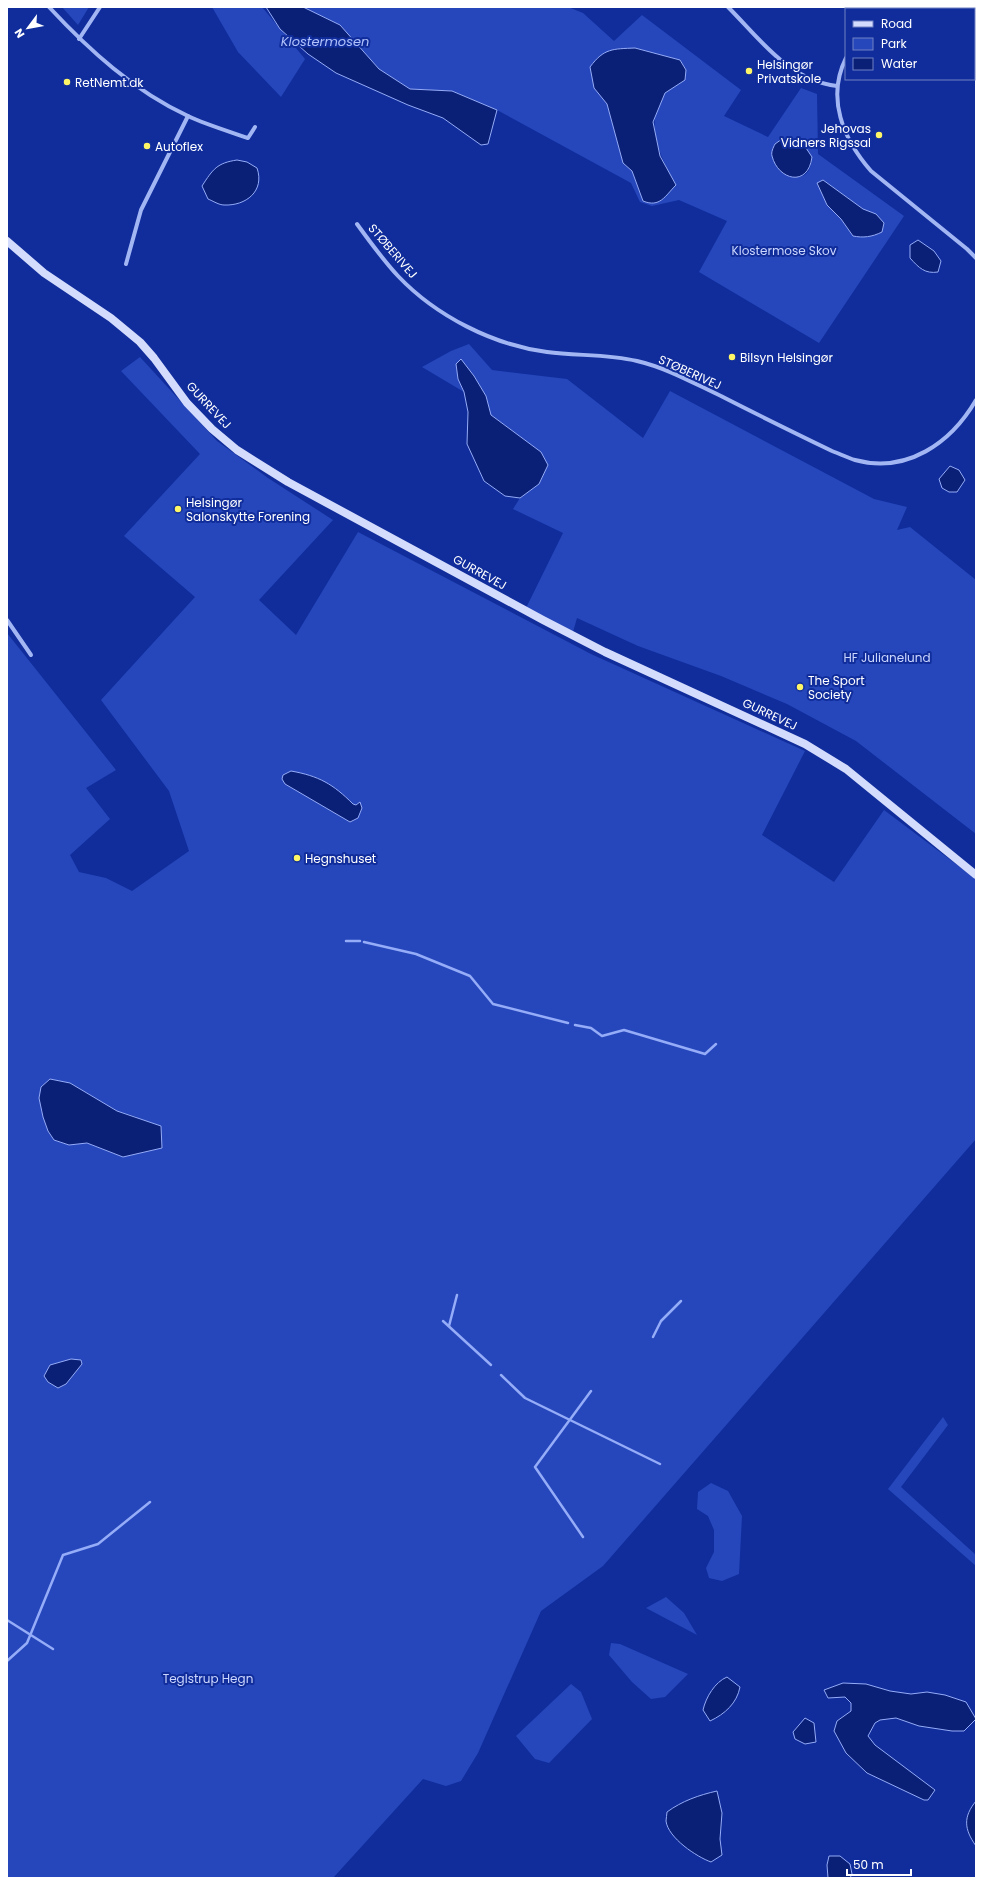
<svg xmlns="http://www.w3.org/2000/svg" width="983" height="1885" viewBox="0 0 983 1885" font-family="Poppins,sans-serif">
<rect width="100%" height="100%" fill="#102d9b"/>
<g fill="#2647bb" fill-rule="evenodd">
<path d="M 62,7 L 89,7 L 78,25 Z"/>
<path d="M 212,7 L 262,7 L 305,59 L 281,97 L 238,52 Z"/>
<path d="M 303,7 L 568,7 L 583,13 L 614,41 L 642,15 L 741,90 L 724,116 L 768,137 L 801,88 L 817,94 L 818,154 L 904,216 L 819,343 L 699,272 L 727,221 L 679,200 L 652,206 L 640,202 L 631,183 L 497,110 L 452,91 L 410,89 L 379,69 L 340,25 ZM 635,48 L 680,60 L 686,69 L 685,80 C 679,84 668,88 664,94 C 644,125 660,156 676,185 L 643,201 L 632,171 L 623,163 L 607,104 ZM 812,158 C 810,177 801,181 784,173 ZM 823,180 L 863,209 L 853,236 L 841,219 L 827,205 Z"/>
<path d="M 469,344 L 492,370 L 567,379 L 643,438 L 670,391 L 874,499 L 907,507 L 897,530 L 910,527 L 976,580 L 976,834 L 856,741 L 787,704 L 721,676 L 638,646 L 577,618 L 573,632 L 526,608 L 563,533 L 513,509 L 520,498 L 539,484 L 541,452 L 491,415 L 486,396 L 474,376 L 461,360 L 456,364 L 458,379 L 464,392 L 422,367 L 451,351 Z"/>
<path d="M 140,357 L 217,441 L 268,478 L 333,520 L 259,600 L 296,635 L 358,532 L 591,654 L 805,751 L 762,835 L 834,882 L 884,810 L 976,879 L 976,1139 L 603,1566 L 541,1611 L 478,1753 L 461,1781 L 446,1786 L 423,1779 L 333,1878 L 7,1878 L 7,633 L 116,770 L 86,788 L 110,819 L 70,855 L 79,872 L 106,878 L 132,891 L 189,851 L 169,791 L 101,700 L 195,597 L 124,536 L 200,454 L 121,371 ZM 303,774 C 325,780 337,789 353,804 L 356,805 L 360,803 L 350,822 L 289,786 ZM 70,1083 L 117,1111 L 137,1117 L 123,1157 L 87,1143 L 69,1145 L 54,1140 L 48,1131 L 39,1098 Z"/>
<path d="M 943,1417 L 948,1425 L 901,1487 L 976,1555 L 976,1566 L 888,1489 Z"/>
<path d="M 711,1483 L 728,1491 L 742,1516 L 739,1574 L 722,1581 L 709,1578 L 706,1568 L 714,1552 L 714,1530 L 708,1516 L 697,1509 L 698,1492 Z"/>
<path d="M 666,1597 L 684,1613 L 697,1635 L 646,1608 Z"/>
<path d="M 611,1643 L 620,1644 L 688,1674 L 665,1697 L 651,1699 L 632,1682 L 609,1655 Z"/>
<path d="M 571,1684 L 581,1692 L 592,1719 L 549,1763 L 535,1759 L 516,1736 Z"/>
</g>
<g fill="#0a1f76" stroke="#95acf8">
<path d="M 266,7 L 303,7 L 340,25 L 379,69 L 410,89 L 452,91 L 497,110 L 488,144 L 481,145 L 443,118 L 408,105 L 336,73 L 308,54 L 280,29 Z"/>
<path d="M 635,48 L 680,60 L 686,70 L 685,80 L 665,93 L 653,122 L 660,156 L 676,185 C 665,196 660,208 643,201 L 632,171 L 623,163 L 607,104 L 594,88 L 590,67 C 604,48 613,49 635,48 Z"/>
<path d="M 782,139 L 804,145 L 812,157 C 808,188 778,180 772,156 C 771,152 773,148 775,144 Z"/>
<path d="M 237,160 L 247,162 L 257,168 C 265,191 246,206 224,205 C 219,205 213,201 208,199 L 202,186 C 213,169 217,163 237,160 Z"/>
<path d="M 823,180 L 863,209 L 876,214 L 884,223 L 882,232 C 872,237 863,238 853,236 L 841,219 L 827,205 L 817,183 Z"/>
<path d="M 918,240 L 934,251 L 941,261 L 938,272 C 925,274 919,268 910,258 L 910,245 Z"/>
<path d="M 461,359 L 474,376 L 486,396 L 491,415 L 541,452 L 548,465 L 539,484 L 520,498 L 505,496 L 484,481 L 467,444 L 468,412 L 464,392 L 458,379 L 456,364 Z"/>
<path d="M 950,466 L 959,470 L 965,480 L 957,492 L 949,492 L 942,488 L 939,479 Z"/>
<path d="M 291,771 C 319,776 333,784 353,804 L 356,805 L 360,802 L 362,808 L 358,818 L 350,822 L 285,784 L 282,779 L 283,775 Z"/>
<path d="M 50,1079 L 70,1083 L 117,1111 L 161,1126 L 162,1148 L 123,1157 L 87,1143 L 69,1145 L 54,1140 L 48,1131 L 43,1117 L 39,1098 L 41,1087 Z"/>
<path d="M 71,1359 L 81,1360 L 82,1364 L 66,1384 L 58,1388 L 48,1382 L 44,1376 L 50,1365 Z"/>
<path d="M 727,1677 L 740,1687 C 737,1703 725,1714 710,1721 L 703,1710 C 706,1697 715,1682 727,1677 Z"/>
<path d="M 843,1683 L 866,1684 L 890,1691 L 911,1694 L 927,1692 L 945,1695 L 966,1702 L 976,1719 L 964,1731 L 952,1731 L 919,1726 L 896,1718 L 880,1720 L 875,1723 L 868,1736 L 875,1745 L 935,1790 L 928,1800 L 924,1800 L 867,1773 L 846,1753 L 834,1731 L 837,1721 L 851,1711 L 851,1703 L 845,1697 L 828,1698 L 824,1690 Z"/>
<path d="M 805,1718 L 814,1723 L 816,1742 L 805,1744 L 795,1739 L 793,1732 Z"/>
<path d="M 717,1791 L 722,1813 L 720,1839 L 722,1855 L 711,1862 C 697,1857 668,1838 666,1821 C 666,1818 667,1815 667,1812 C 682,1801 699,1795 717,1791 Z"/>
<path d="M 976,1801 L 976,1846 C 964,1829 963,1817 976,1801 Z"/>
<path d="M 829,1856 L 840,1856 L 850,1864 L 852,1874 L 850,1878 L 828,1878 L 827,1865 Z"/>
</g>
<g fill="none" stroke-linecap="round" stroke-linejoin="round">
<g stroke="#95acf8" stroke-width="2.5">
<path d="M 346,941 L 360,941"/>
<path d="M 364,942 L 416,954 L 470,976 L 493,1004 L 568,1023"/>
<path d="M 575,1025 L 591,1028 L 602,1036 L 624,1030 L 705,1054 L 716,1044"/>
<path d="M 443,1321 L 491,1365"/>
<path d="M 449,1326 L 457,1295"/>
<path d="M 653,1337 L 661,1321 L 681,1301"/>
<path d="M 501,1375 L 525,1398 L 660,1464"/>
<path d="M 583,1537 L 535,1467 L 591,1391"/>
<path d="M 7,1620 L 53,1649"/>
<path d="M 7,1661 L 27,1643 L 63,1555 L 98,1544 L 150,1502"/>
</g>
<g stroke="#a3b6f4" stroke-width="4">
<path d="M 49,7 C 89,50 134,91 188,116 C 207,125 228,131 248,138 L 255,127"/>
<path d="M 728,7 C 760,39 788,80 837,86"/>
<path d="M 869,9 L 870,7"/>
<path d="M 79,39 L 100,7"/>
<path d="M 846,58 C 826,98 843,139 871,171 L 967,249 L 976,258"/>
<path d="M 357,224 C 370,242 383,260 398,276 C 436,316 493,345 547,352 C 577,356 608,354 637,361 C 667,368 693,383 721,396 C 758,415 795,433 832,451 C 840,454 848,458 855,460 C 907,474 951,443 976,400"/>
<path d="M 126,264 L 141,210 L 188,116"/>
<path d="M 7,620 L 31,655"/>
</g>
<path stroke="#d4dcfd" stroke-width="8" d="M 7,241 L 44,273 L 111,318 L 140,342 L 154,358 L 187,403 L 212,429 L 237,450 L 288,482 L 543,620 L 605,652 L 805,744 L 846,769 L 976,875"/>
</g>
<g fill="#fff667" stroke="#102d9b" stroke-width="1.5">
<circle cx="749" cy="71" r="4"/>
<circle cx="67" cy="82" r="4"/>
<circle cx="879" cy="135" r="4"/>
<circle cx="147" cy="146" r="4"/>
<circle cx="732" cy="357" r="4"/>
<circle cx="178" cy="509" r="4"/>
<circle cx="800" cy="687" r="4"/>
<circle cx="297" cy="858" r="4"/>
</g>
<g text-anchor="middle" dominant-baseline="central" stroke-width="4" stroke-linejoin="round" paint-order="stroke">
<g font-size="12" fill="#fff" stroke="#102d9b" text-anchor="start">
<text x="757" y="64">Helsingør<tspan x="757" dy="14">Privatskole</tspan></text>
<text x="75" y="82">RetNemt.dk</text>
<text x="871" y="128" text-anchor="end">Jehovas<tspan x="871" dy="14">Vidners Rigssal</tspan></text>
<text x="155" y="146">Autoflex</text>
<text x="740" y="357">Bilsyn Helsingør</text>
<text x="186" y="502">Helsingør<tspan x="186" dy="14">Salonskytte Forening</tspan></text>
<text x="808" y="680">The Sport<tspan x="808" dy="14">Society</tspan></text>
<text x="305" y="858">Hegnshuset</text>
</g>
<g font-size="12" fill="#ccd7fe" stroke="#102d9b">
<text x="784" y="250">Klostermose Skov</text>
<text x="887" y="657">HF Julianelund</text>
<text x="208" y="1678">Teglstrup Hegn</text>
</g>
<g font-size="12" fill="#fff" stroke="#102d9b">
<text transform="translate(393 251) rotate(49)">STØBERIVEJ</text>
<text transform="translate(690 372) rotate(24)">STØBERIVEJ</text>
<text transform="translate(209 405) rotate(47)">GURREVEJ</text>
<text transform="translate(480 572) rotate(29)">GURREVEJ</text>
<text transform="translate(770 714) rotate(25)">GURREVEJ</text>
</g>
<g font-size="13" font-style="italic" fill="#b0c1fb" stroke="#102d9b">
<text x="325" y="41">Klostermosen</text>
</g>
</g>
<rect width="983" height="1885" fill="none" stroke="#ffffff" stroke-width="16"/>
<rect x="845" y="8" width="130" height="72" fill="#102d9b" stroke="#7081c3"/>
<rect x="853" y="21" width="20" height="6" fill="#d4dcfd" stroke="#7081c3"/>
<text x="881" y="28" font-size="12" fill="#ffffff">Road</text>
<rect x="853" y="38" width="20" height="12" fill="#2647bb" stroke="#7081c3"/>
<text x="881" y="48" font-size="12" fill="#ffffff">Park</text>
<rect x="853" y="58" width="20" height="12" fill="#0a1f76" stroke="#7081c3"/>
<text x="881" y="68" font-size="12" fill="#ffffff">Water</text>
<g transform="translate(28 28) rotate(238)" stroke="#102d9b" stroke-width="3" paint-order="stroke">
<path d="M0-3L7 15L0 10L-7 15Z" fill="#ffffff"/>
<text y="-6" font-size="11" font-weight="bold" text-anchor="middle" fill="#ffffff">N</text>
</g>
<path d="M847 1869v6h64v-6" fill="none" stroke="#ffffff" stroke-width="2"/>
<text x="853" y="1869" font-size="12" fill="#ffffff" stroke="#102d9b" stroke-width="3" paint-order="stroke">50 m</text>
</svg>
